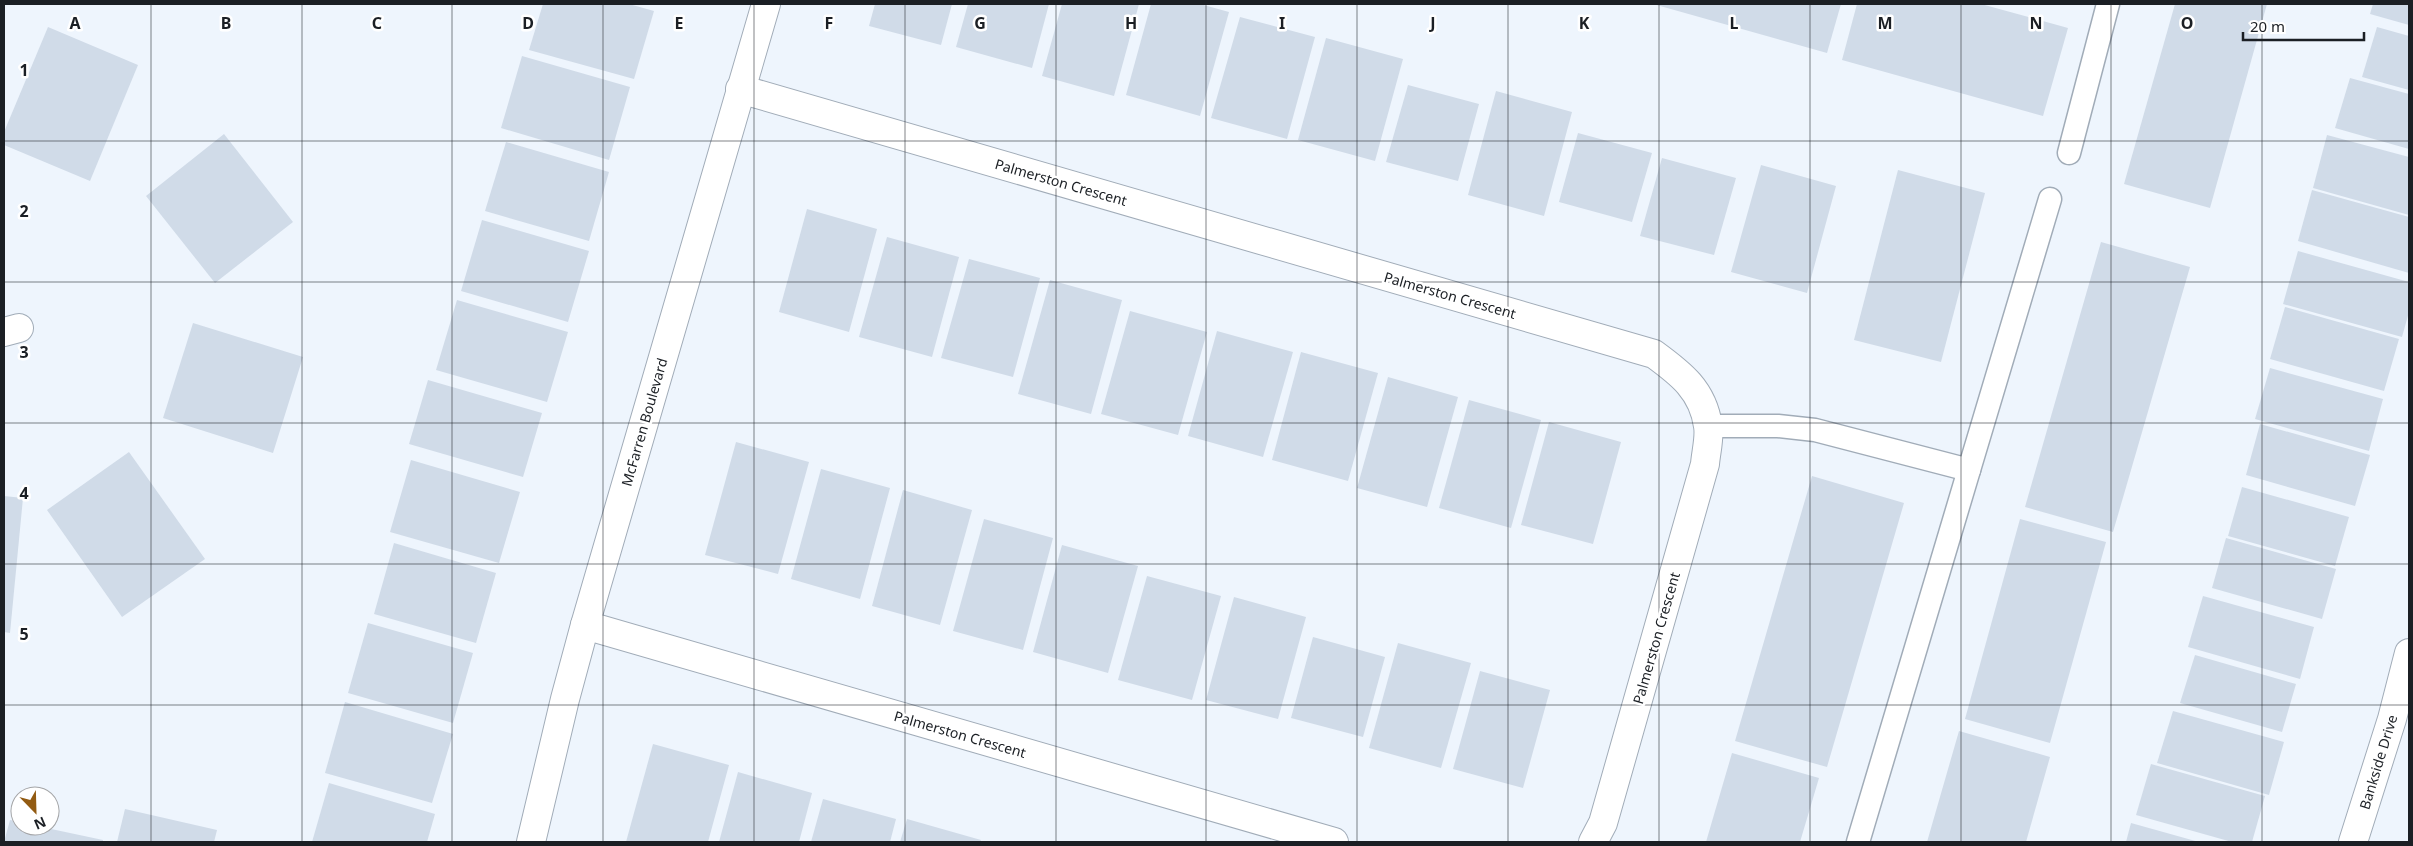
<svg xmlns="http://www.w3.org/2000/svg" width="2413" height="846" viewBox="0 0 2413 846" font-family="'Noto Sans',sans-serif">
<rect width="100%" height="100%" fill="#eef5fd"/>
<g fill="#d0dbe8">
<path d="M 543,4 L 629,4 L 654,11 L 634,79 L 529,50 Z"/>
<path d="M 875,4 L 952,4 L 941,45 L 869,26 Z"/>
<path d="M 968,4 L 1049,4 L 1032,68 L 956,47 Z"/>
<path d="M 1062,4 L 1139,4 L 1114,96 L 1042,76 Z"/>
<path d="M 1151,4 L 1200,4 L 1229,12 L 1200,116 L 1126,95 Z"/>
<path d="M 1653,4 L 1841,4 L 1827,53 Z"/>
<path d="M 1857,4 L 1981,4 L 2068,28 L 2043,116 L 1842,60 Z"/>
<path d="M 2175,4 L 2267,4 L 2210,208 L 2124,184 Z"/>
<path d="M 2373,4 L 2409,4 L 2409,25 L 2370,14 Z"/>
<path d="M 1240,17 L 1315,37 L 1287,139 L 1211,118 Z"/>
<path d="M 48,27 L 138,65 L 90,181 L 4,145 L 4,132 Z"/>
<path d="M 2377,27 L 2409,36 L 2409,90 L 2362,77 Z"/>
<path d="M 1326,38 L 1403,59 L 1375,161 L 1298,140 Z"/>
<path d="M 522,56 L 630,87 L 609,160 L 501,128 Z"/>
<path d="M 2350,78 L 2409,94 L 2409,149 L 2335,128 Z"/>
<path d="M 1408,85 L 1479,104 L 1458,181 L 1386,162 Z"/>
<path d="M 1496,91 L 1572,112 L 1544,216 L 1468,195 Z"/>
<path d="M 1578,133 L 1652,153 L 1632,222 L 1559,202 Z"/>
<path d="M 224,134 L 293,222 L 215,283 L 146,196 Z"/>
<path d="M 2327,135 L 2409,157 L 2409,215 L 2313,188 Z"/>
<path d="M 506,142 L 609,172 L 589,241 L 485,211 Z"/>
<path d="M 1662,158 L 1736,178 L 1714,255 L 1640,236 Z"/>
<path d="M 1761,165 L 1836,186 L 1807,293 L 1731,272 Z"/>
<path d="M 1898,170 L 1985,193 L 1941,362 L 1854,340 Z"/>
<path d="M 2312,190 L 2409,217 L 2409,273 L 2298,241 Z"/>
<path d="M 807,209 L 877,229 L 849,332 L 779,312 Z"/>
<path d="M 482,220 L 589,251 L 568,322 L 461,291 Z"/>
<path d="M 887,237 L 959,257 L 932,357 L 859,337 Z"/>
<path d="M 2101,242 L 2190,267 L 2113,532 L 2025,507 Z"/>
<path d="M 2298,251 L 2409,282 L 2409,312 L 2402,337 L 2283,304 Z"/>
<path d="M 969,259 L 1040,278 L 1013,377 L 941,358 Z"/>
<path d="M 1050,280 L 1122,300 L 1091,414 L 1018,394 Z"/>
<path d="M 457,300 L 568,332 L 547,402 L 436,370 Z"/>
<path d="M 2285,307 L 2399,339 L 2384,391 L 2270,359 Z"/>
<path d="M 1130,311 L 1207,332 L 1178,435 L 1101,414 Z"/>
<path d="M 193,323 L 303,357 L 273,453 L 163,418 Z"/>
<path d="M 1217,331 L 1293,352 L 1263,457 L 1188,436 Z"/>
<path d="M 1301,352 L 1378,373 L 1348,481 L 1272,460 Z"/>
<path d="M 2270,368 L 2383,399 L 2369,451 L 2255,419 Z"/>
<path d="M 1388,377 L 1458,397 L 1427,507 L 1357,488 Z"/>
<path d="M 428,380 L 542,413 L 523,477 L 409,444 Z"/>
<path d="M 1469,400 L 1541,420 L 1511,528 L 1439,508 Z"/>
<path d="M 1549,422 L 1621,442 L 1593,544 L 1521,525 Z"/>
<path d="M 2260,424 L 2370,455 L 2355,506 L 2246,475 Z"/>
<path d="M 736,442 L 809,462 L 778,574 L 705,555 Z"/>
<path d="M 129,452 L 205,559 L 122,617 L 47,510 Z"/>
<path d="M 411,460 L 520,492 L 499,563 L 390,532 Z"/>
<path d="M 821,469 L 890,488 L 860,599 L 791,579 Z"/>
<path d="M 1812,476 L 1904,503 L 1827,767 L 1735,741 Z"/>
<path d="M 2242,487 L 2349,517 L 2335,566 L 2228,536 Z"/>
<path d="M 903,490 L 972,510 L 940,625 L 872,606 Z"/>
<path d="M 4,496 L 23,498 L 10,633 L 4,632 Z"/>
<path d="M 984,519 L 1053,538 L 1023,650 L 953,631 Z"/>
<path d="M 2020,519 L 2106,542 L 2050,743 L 1965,719 Z"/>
<path d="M 2226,538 L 2336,569 L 2322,619 L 2212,588 Z"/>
<path d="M 394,543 L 496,573 L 476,643 L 374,614 Z"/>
<path d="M 1062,545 L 1138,566 L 1108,673 L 1033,652 Z"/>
<path d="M 1147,576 L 1221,596 L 1192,700 L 1118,680 Z"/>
<path d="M 2203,596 L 2314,627 L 2300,679 L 2188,647 Z"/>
<path d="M 1234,597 L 1306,617 L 1278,719 L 1206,700 Z"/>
<path d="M 368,623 L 473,653 L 453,723 L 348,693 Z"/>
<path d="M 1313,637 L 1385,657 L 1363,737 L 1291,718 Z"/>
<path d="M 1398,643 L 1471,663 L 1441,768 L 1369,748 Z"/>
<path d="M 2195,655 L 2296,684 L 2282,732 L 2180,703 Z"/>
<path d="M 1480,671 L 1550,690 L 1523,788 L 1453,769 Z"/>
<path d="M 345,702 L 453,734 L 432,803 L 325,773 Z"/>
<path d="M 2173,711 L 2284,742 L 2269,795 L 2157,763 Z"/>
<path d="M 1959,731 L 2050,757 L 2026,842 L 1927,842 Z"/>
<path d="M 653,744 L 729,765 L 708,842 L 626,842 Z"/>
<path d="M 1732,753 L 1819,778 L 1800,842 L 1706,842 Z"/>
<path d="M 2151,764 L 2265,796 L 2252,842 L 2232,842 L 2136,815 Z"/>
<path d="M 738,772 L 812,793 L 799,842 L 719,842 Z"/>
<path d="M 329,783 L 435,814 L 427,842 L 312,842 Z"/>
<path d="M 823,799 L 896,819 L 890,842 L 811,842 Z"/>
<path d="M 125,809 L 217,830 L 214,842 L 117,842 Z"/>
<path d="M 907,819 L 981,840 L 980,842 L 900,842 Z"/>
<path d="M 10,820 L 20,822 L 20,826 L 37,826 L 103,840 L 103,842 L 4,842 Z"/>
<path d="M 2131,823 L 2199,842 L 2126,842 Z"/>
</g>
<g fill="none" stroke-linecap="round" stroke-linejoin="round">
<defs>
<g id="service">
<path d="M 2069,153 L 2108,4"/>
<path d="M 1708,426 L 1778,426 L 1815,430 L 1969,470 L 2050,199"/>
<path d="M 1858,842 L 1969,470"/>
</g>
<g id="minor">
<path d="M 740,89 L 1654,354 C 1680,373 1703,390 1708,426 C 1710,437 1706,452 1705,464 L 1603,823 L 1593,842"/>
<path d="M 4,332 L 19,328"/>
<path d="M 585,625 L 1334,842"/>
<path d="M 2353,842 L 2392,719 L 2409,653"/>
</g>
<path id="tertiary" d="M 531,842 L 565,699 L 585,625 L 766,4"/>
</defs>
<use href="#service" stroke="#a1acb8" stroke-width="25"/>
<use href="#minor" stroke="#a1acb8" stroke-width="30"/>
<use href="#tertiary" stroke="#a1acb8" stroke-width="30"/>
<use href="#service" stroke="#fff" stroke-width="22"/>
<use href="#minor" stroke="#fff" stroke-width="28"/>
<use href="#tertiary" stroke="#fff" stroke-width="28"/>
</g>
<path fill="none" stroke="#1b1f24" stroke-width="1" stroke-opacity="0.55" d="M 151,4 L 151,842M 302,4 L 302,842M 452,4 L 452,842M 603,4 L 603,842M 754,4 L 754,842M 905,4 L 905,842M 1056,4 L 1056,842M 1206,4 L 1206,842M 1357,4 L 1357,842M 1508,4 L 1508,842M 1659,4 L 1659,842M 1810,4 L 1810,842M 1961,4 L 1961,842M 2111,4 L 2111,842M 2262,4 L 2262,842M 4,141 L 2409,141M 4,282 L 2409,282M 4,423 L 2409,423M 4,564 L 2409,564M 4,705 L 2409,705"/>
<g text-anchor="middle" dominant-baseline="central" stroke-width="5" stroke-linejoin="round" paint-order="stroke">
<g font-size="14" fill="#1b1f24" stroke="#fff">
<text transform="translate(1061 182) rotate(16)">Palmerston Crescent</text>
<text transform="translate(1450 295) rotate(16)">Palmerston Crescent</text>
<text transform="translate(644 422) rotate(-74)">McFarren Boulevard</text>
<text transform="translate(1656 638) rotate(-74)">Palmerston Crescent</text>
<text transform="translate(960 734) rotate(16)">Palmerston Crescent</text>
<text transform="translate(2378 762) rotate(-73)">Bankside Drive</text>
</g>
</g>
<g font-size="16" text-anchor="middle" font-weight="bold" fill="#1b1f24" stroke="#fff" stroke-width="5" stroke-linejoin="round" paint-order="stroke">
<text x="75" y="29">A</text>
<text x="226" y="29">B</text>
<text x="377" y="29">C</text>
<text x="528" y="29">D</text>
<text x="679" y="29">E</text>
<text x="829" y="29">F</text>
<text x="980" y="29">G</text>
<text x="1131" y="29">H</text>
<text x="1282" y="29">I</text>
<text x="1433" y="29">J</text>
<text x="1584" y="29">K</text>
<text x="1734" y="29">L</text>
<text x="1885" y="29">M</text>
<text x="2036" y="29">N</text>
<text x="2187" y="29">O</text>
<text x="24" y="76">1</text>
<text x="24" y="217">2</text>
<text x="24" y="358">3</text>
<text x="24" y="499">4</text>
<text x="24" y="640">5</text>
</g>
<rect width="2413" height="846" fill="none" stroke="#1b1f24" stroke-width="10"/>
<g transform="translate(35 811) rotate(157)"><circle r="24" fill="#ffffff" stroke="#a4a5a7"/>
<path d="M0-4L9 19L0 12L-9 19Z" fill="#925b12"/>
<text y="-8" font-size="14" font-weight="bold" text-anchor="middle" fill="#1b1f24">N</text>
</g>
<path d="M2243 32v8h121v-8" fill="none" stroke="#1b1f24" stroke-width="2.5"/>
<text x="2250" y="32" font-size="15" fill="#1b1f24" stroke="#ffffff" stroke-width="4" paint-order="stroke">20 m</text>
</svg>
